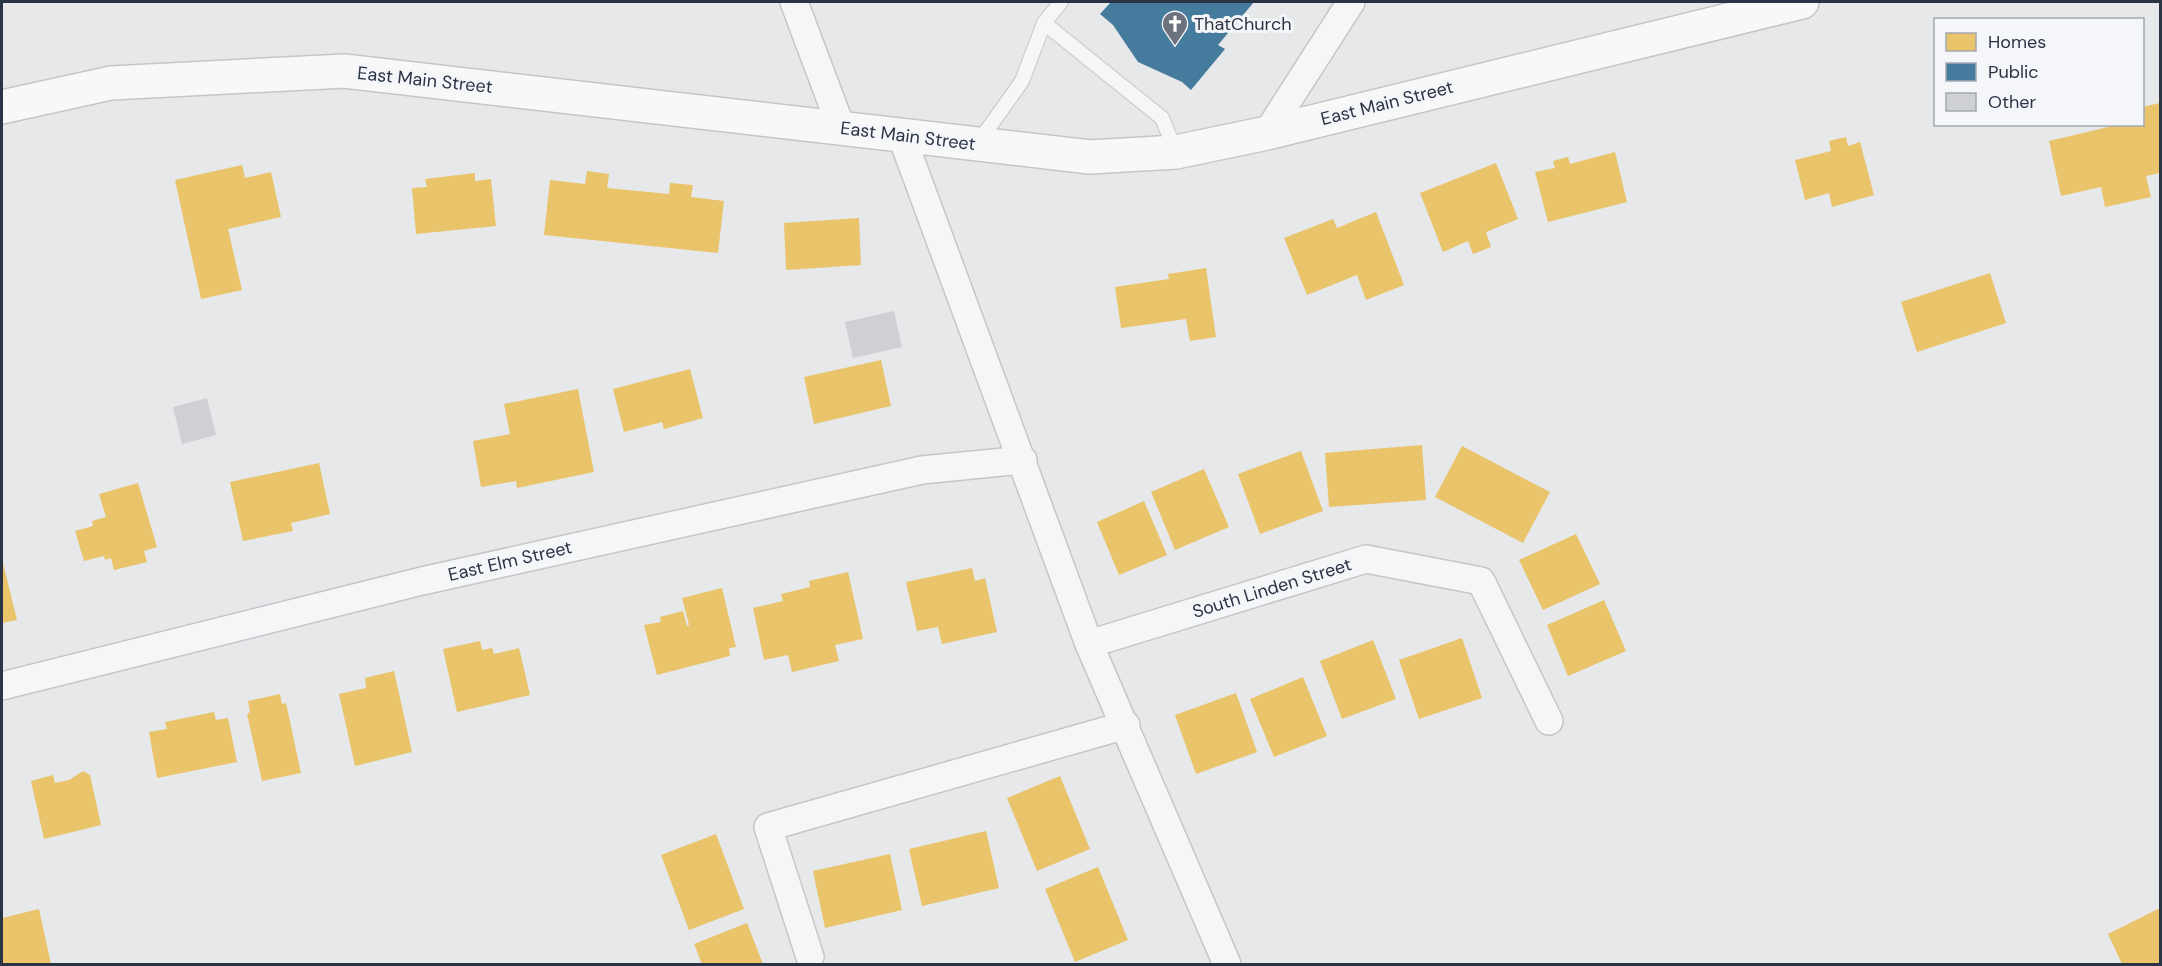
<svg xmlns="http://www.w3.org/2000/svg" width="2162" height="966" viewBox="0 0 2162 966" font-family="'DM Sans',sans-serif">
<rect width="100%" height="100%" fill="#e6e8ea"/>
<g fill="#e9c46a">
<path d="M 2160,103 L 2160,173 L 2146,176 L 2151,197 L 2105,207 L 2101,187 L 2061,196 L 2049,141 L 2121,124 L 2142,124 L 2142,120 L 2145,119 L 2142,107 Z"/>
<path d="M 1846,137 L 1848,146 L 1860,142 L 1874,195 L 1832,207 L 1829,193 L 1805,200 L 1795,160 L 1831,151 L 1829,141 Z"/>
<path d="M 1615,152 L 1627,202 L 1548,222 L 1535,172 L 1555,168 L 1553,161 L 1568,157 L 1570,164 Z"/>
<path d="M 1496,163 L 1518,219 L 1486,232 L 1491,247 L 1473,254 L 1468,241 L 1443,252 L 1420,193 Z"/>
<path d="M 242,165 L 245,178 L 271,172 L 281,217 L 228,229 L 242,290 L 201,299 L 175,180 Z"/>
<path d="M 587,171 L 609,174 L 607,188 L 669,194 L 670,183 L 693,185 L 691,197 L 724,201 L 718,253 L 544,235 L 550,180 L 585,184 Z"/>
<path d="M 475,173 L 475,181 L 491,179 L 496,226 L 416,234 L 412,188 L 427,187 L 425,179 Z"/>
<path d="M 1376,212 L 1404,285 L 1366,300 L 1357,275 L 1307,295 L 1284,238 L 1333,219 L 1337,228 Z"/>
<path d="M 859,218 L 861,265 L 786,270 L 784,223 Z"/>
<path d="M 1206,268 L 1216,337 L 1190,341 L 1186,319 L 1121,328 L 1115,287 L 1169,279 L 1168,274 Z"/>
<path d="M 1990,273 L 2006,323 L 1917,352 L 1901,302 Z"/>
<path d="M 881,360 L 891,406 L 814,424 L 804,377 Z"/>
<path d="M 690,369 L 703,418 L 664,429 L 662,422 L 624,432 L 613,389 Z"/>
<path d="M 578,389 L 594,472 L 517,488 L 516,481 L 481,487 L 473,441 L 510,434 L 504,404 Z"/>
<path d="M 1422,445 L 1426,500 L 1329,507 L 1325,453 Z"/>
<path d="M 1462,446 L 1550,492 L 1523,543 L 1435,497 Z"/>
<path d="M 1301,451 L 1323,511 L 1260,534 L 1238,474 Z"/>
<path d="M 319,463 L 330,514 L 291,523 L 293,531 L 243,541 L 230,482 Z"/>
<path d="M 1204,469 L 1229,527 L 1175,550 L 1151,492 Z"/>
<path d="M 138,483 L 157,547 L 144,551 L 147,562 L 114,570 L 111,558 L 105,560 L 104,556 L 84,561 L 75,531 L 93,526 L 92,521 L 106,517 L 99,494 Z"/>
<path d="M 1144,501 L 1167,555 L 1119,575 L 1097,522 Z"/>
<path d="M 1576,534 L 1600,584 L 1543,610 L 1519,560 Z"/>
<path d="M 2,559 L 17,620 L 2,623 Z"/>
<path d="M 972,568 L 975,581 L 985,578 L 997,632 L 942,644 L 938,627 L 917,631 L 906,582 Z"/>
<path d="M 848,572 L 863,639 L 835,645 L 839,661 L 792,672 L 788,655 L 764,660 L 753,608 L 783,601 L 781,594 L 810,587 L 809,581 Z"/>
<path d="M 722,588 L 736,647 L 729,648 L 730,656 L 657,675 L 644,625 L 661,622 L 660,617 L 683,611 L 687,626 L 689,625 L 682,598 Z"/>
<path d="M 1604,600 L 1626,651 L 1568,676 L 1547,625 Z"/>
<path d="M 1462,638 L 1482,698 L 1419,719 L 1399,660 Z"/>
<path d="M 1373,640 L 1396,699 L 1342,719 L 1320,661 Z"/>
<path d="M 480,641 L 482,650 L 492,648 L 494,654 L 519,648 L 530,695 L 457,712 L 443,649 Z"/>
<path d="M 394,671 L 412,752 L 355,766 L 339,694 L 366,688 L 365,678 Z"/>
<path d="M 1303,677 L 1327,736 L 1274,757 L 1250,699 Z"/>
<path d="M 1236,693 L 1257,752 L 1196,774 L 1175,715 Z"/>
<path d="M 280,694 L 282,704 L 286,703 L 301,773 L 262,781 L 247,714 L 250,712 L 248,701 Z"/>
<path d="M 214,712 L 216,720 L 228,718 L 237,762 L 157,778 L 149,732 L 167,729 L 165,722 Z"/>
<path d="M 83,771 L 90,775 L 101,825 L 44,839 L 31,781 L 53,775 L 55,783 L 69,780 Z"/>
<path d="M 1060,776 L 1090,849 L 1037,871 L 1007,798 Z"/>
<path d="M 986,831 L 999,888 L 922,906 L 909,849 Z"/>
<path d="M 716,834 L 744,909 L 689,930 L 661,855 Z"/>
<path d="M 890,854 L 902,910 L 825,928 L 813,871 Z"/>
<path d="M 1098,867 L 1128,940 L 1075,962 L 1045,889 Z"/>
<path d="M 2160,908 L 2160,964 L 2122,964 L 2108,934 Z"/>
<path d="M 39,909 L 51,964 L 2,964 L 2,918 Z"/>
<path d="M 747,923 L 763,964 L 702,964 L 694,944 Z"/>
</g>
<path fill="#457b9d" d="M 1111,2 L 1254,2 L 1218,45 L 1225,49 L 1191,90 L 1182,82 L 1138,62 L 1113,25 L 1100,14 Z"/>
<g fill="#ced0d3">
<path d="M 894,311 L 902,347 L 853,358 L 845,322 Z"/>
<path d="M 207,398 L 216,435 L 182,444 L 173,407 Z"/>
</g>
<g fill="none" stroke-linecap="round" stroke-linejoin="round">
<defs>
<g id="lane">
<path d="M 1061,2 L 1044,23 L 1162,118 L 1176,152"/>
<path d="M 978,143 L 1022,81 L 1044,23"/>
</g>
<g id="street">
<path d="M 794,2 L 841,127"/>
<path d="M 1267,133 L 1351,2"/>
<path d="M 902,137 L 1089,644 L 1227,964"/>
<path d="M 1089,644 L 1366,559 L 1481,581 L 1549,721"/>
<path d="M 2,686 L 422,581 L 922,470 L 1023,460"/>
<path d="M 810,957 L 768,827 L 1126,725"/>
</g>
<path id="secondary" d="M 2,107 L 111,83 L 344,71 L 1090,157 L 1176,152 L 1267,133 L 1802,2"/>
</defs>
<use href="#lane" stroke="#c4c6c8" stroke-width="16"/>
<use href="#street" stroke="#c4c6c8" stroke-width="30"/>
<use href="#secondary" stroke="#c4c6c8" stroke-width="36"/>
<use href="#lane" stroke="#f5f6f7" stroke-width="14"/>
<use href="#street" stroke="#f5f6f7" stroke-width="27"/>
<use href="#secondary" stroke="#f8f8f8" stroke-width="33"/>
</g>
<defs>
<symbol id="church-pin" viewBox="-11 -11 22 30"><path d="M0 17L-7.5 6A9.5 9.5 0 1 1 7.5 6Z" fill="#6c737f" stroke="#f4f6f9"/><path d="M-1.2-6h2.4v3.5h3.3v2.4h-3.3V6h-2.4V-.1h-3.3v-2.4h3.3Z" fill="#fff"/></symbol>
</defs>
<g fill-rule="evenodd">
<use href="#church-pin" x="1160" y="9" width="30" height="40"/>
</g>
<g text-anchor="middle" dominant-baseline="central" stroke-width="6" stroke-linejoin="round" paint-order="stroke">
<g font-size="18" fill="#2b3445" stroke="#f4f6f9" text-anchor="start">
<text x="1194" y="24">ThatChurch</text>
</g>
<g font-size="18" fill="#2b3445" stroke="#f4f6f9">
<text transform="translate(425 80) rotate(6)">East Main Street</text>
<text transform="translate(1387 103) rotate(-14)">East Main Street</text>
<text transform="translate(908 136) rotate(7)">East Main Street</text>
<text transform="translate(510 561) rotate(-13)">East Elm Street</text>
<text transform="translate(1272 588) rotate(-17)">South Linden Street</text>
</g>
</g>
<rect width="2162" height="966" fill="none" stroke="#2b3445" stroke-width="6"/>
<rect x="1934" y="18" width="210" height="108" fill="#f4f6f9" stroke="#a4a8b1" stroke-width="1.5"/>
<rect x="1946" y="33" width="30" height="18" fill="#e9c46a" stroke="#a4a8b1" stroke-width="1.5"/>
<text x="1988" y="48" font-size="18" fill="#2b3445">Homes</text>
<rect x="1946" y="63" width="30" height="18" fill="#457b9d" stroke="#a4a8b1" stroke-width="1.5"/>
<text x="1988" y="78" font-size="18" fill="#2b3445">Public</text>
<rect x="1946" y="93" width="30" height="18" fill="#ced0d3" stroke="#a4a8b1" stroke-width="1.5"/>
<text x="1988" y="108" font-size="18" fill="#2b3445">Other</text>
</svg>
